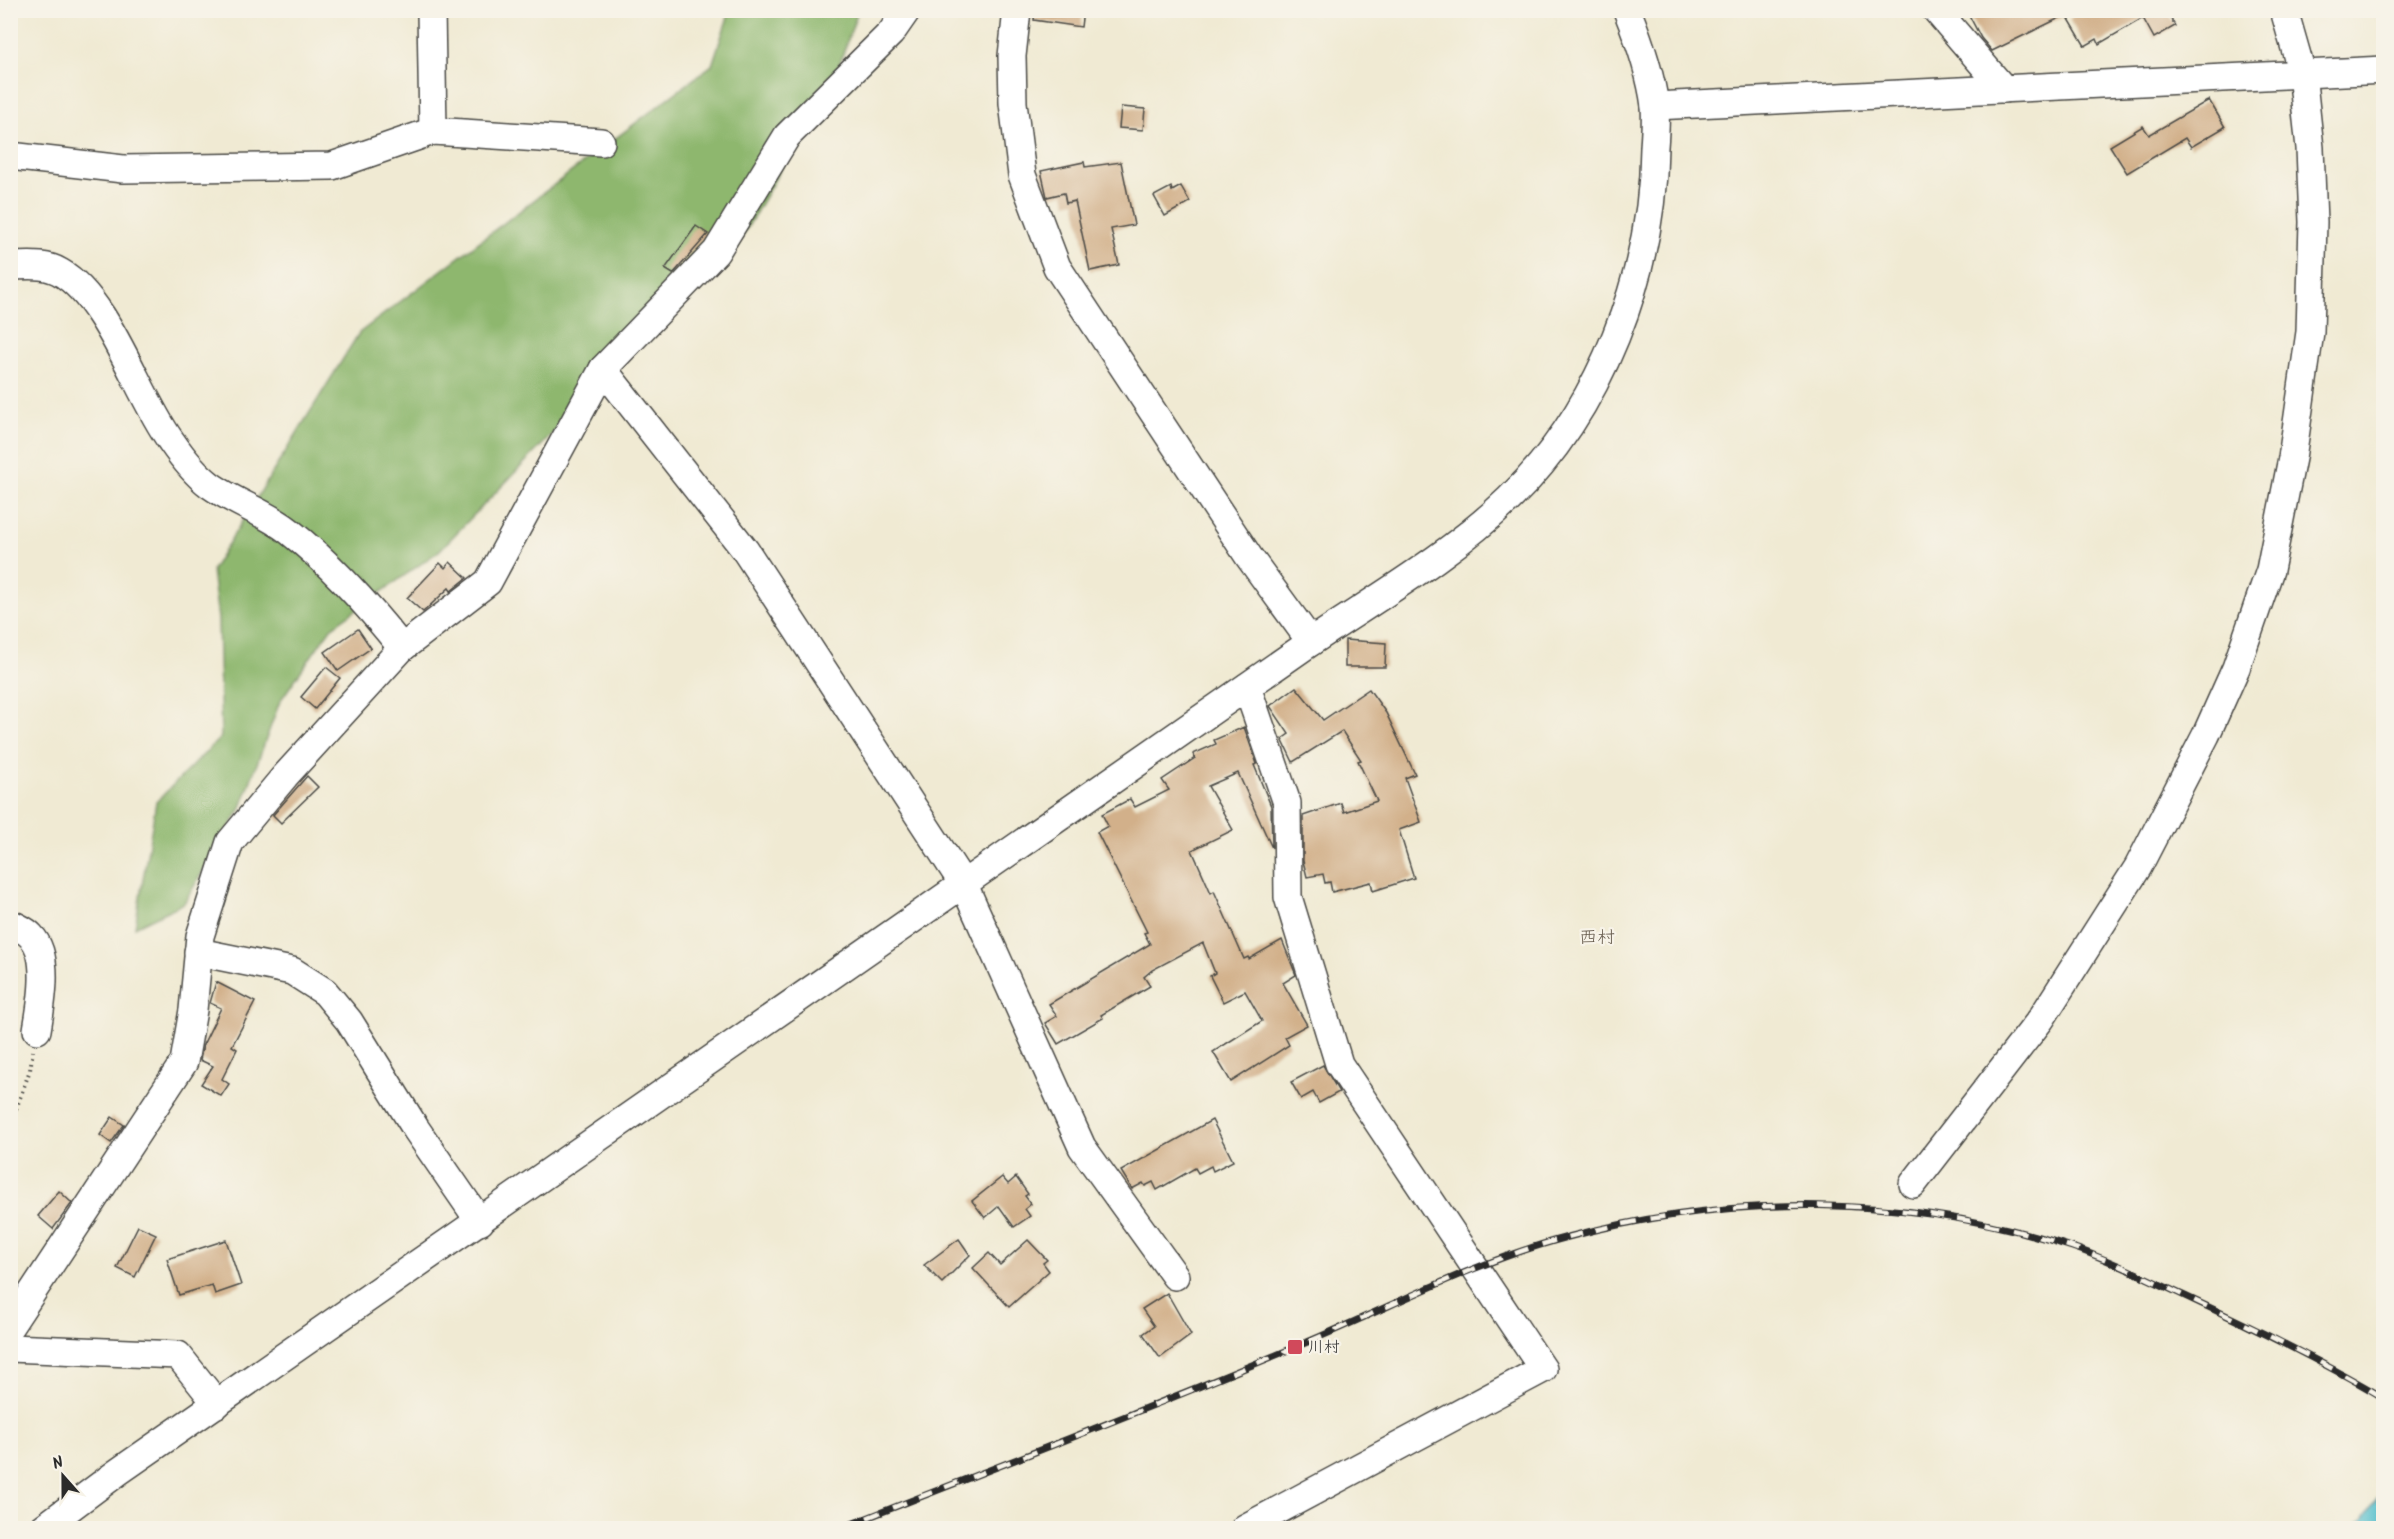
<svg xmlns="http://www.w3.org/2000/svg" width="2394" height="1539" viewBox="0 0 2394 1539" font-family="Kalam,'Klee One',sans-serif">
<rect width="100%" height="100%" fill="#f7f3e8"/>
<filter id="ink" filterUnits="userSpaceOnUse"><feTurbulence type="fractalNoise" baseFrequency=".0167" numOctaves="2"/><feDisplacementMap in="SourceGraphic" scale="12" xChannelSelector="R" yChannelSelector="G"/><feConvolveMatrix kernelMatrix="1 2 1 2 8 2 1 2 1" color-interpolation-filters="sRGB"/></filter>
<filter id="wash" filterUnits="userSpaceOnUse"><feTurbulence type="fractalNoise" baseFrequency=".008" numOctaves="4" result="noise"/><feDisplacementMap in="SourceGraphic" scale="24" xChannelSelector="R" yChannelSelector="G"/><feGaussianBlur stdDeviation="1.35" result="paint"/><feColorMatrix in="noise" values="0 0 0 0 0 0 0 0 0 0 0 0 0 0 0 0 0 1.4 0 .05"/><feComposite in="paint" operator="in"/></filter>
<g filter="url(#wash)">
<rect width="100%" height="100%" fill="#f0ead3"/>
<path fill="#8eb76e" stroke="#5c714c" stroke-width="1.5" d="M 730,11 L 858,11 L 837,71 L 739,242 L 439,551 L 331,628 L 280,701 L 240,810 L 184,903 L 135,927 L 156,802 L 221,737 L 218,619 L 212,570 L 359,333 L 712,65 Z"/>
<path fill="#52becc" stroke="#3e747c" stroke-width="1.5" d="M 2383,1489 L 2383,1528 L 2351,1528 L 2363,1519 Z"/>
<g id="blocks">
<g fill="#d2b08a">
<path d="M 1035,10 L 1083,10 L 1081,27 L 1034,20 Z"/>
<path d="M 1978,10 L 2076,10 L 1992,51 L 1981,38 L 1969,15 Z"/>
<path d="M 2083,10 L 2166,10 L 2175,26 L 2154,38 L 2143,18 L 2099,44 L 2097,39 L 2085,46 L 2069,19 Z"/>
<path d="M 2209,100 L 2225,127 L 2191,147 L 2185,138 L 2127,173 L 2110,146 L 2143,126 L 2149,135 Z"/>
<path d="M 1121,107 L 1145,109 L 1143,130 L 1119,128 Z"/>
<path d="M 1084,162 L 1085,167 L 1121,162 L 1134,225 L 1111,229 L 1119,265 L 1090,271 L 1075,201 L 1066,203 L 1064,193 L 1047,197 L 1041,171 Z"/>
<path d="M 1181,186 L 1190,202 L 1165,216 L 1154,196 L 1171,187 L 1172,191 Z"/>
<path d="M 696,226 L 708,234 L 673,274 L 665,269 Z"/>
<path d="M 450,562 L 467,578 L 451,591 L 449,588 L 423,612 L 407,598 L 440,563 L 445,568 Z"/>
<path d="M 358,629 L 371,648 L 338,671 L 325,652 Z"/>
<path d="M 1345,640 L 1386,643 L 1385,667 L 1345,667 Z"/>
<path d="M 326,667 L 340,678 L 315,709 L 301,697 Z"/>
<path d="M 1296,687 L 1323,720 L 1369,689 L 1386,713 L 1415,774 L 1405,778 L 1421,822 L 1399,830 L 1414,878 L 1373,891 L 1371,882 L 1332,892 L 1330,882 L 1325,883 L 1323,874 L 1307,877 L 1303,861 L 1303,816 L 1341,803 L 1344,812 L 1377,801 L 1358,761 L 1361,760 L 1342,731 L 1293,762 L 1282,739 L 1289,734 L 1270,706 Z"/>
<path d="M 1244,727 L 1257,764 L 1254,765 L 1271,806 L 1272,848 L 1238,773 L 1208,786 L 1233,830 L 1192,850 L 1211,893 L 1214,891 L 1244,959 L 1248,957 L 1249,959 L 1282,940 L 1296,975 L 1283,983 L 1307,1025 L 1285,1037 L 1289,1045 L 1231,1082 L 1213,1052 L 1262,1021 L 1245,991 L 1223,1002 L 1210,976 L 1215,973 L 1203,943 L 1152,970 L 1144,977 L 1150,986 L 1101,1015 L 1103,1018 L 1058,1044 L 1045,1023 L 1057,1016 L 1049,1004 L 1150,944 L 1144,933 L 1147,932 L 1097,832 L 1108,826 L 1102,814 L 1130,799 L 1135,807 L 1169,790 L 1162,780 L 1195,758 L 1193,754 L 1216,744 L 1214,740 Z"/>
<path d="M 307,776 L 318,787 L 281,823 L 273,815 Z"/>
<path d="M 216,982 L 255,1002 L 232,1046 L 237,1049 L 222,1079 L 229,1084 L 221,1096 L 201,1084 L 213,1066 L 200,1060 L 203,1045 L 221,1008 L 210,1003 Z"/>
<path d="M 1323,1065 L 1339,1092 L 1319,1103 L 1313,1092 L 1301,1099 L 1291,1082 Z"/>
<path d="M 112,1117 L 124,1125 L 111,1143 L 100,1135 Z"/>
<path d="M 1212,1120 L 1233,1161 L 1213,1171 L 1211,1166 L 1198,1173 L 1195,1168 L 1157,1190 L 1153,1182 L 1145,1186 L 1143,1183 L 1132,1189 L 1121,1171 Z"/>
<path d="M 1002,1177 L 1008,1184 L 1016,1177 L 1028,1194 L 1025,1196 L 1031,1204 L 1025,1209 L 1030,1216 L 1014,1227 L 999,1206 L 985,1218 L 972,1201 Z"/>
<path d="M 59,1191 L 72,1203 L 53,1229 L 38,1216 Z"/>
<path d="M 138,1226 L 156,1234 L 135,1277 L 117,1268 Z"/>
<path d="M 959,1239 L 970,1255 L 942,1283 L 924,1265 Z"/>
<path d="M 226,1240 L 241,1285 L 215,1294 L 212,1285 L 179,1295 L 167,1259 Z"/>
<path d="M 1028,1240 L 1047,1260 L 1043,1263 L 1049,1271 L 1009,1307 L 973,1268 L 989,1253 L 1000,1265 Z"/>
<path d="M 1167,1293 L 1191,1335 L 1160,1358 L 1143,1334 L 1154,1326 L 1142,1309 Z"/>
</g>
</g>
</g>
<g filter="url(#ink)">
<use href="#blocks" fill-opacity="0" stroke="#494844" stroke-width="1.5"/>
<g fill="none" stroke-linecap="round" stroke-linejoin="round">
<defs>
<g id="minor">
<path d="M 431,10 L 433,131"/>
<path d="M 1017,10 L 1012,56 L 1013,103 L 1022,175 L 1057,267 L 1249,557 L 1311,642"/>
<path d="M 1936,10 L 2004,89"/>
<path d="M 1655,106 L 2384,70"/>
<path d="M 10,156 L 123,169 L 332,166 L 433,131 L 601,142"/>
<path d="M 10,266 C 26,266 45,263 60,272 C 109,300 137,395 171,441 C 182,457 194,473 210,485 C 235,503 265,512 289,531 C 332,565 368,605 402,648"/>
<path d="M 603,369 L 745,550 L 964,885 L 1082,1147 L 1175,1276"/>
<path d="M 10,923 C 17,927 26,930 31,936 C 51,956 41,1005 37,1030"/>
<path d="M 198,952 L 292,971 L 325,992 L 349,1021 L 416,1129 L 480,1222"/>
<path d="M 1913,1184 L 2041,1019 L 2138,867 L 2206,735 L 2236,668 L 2270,570 L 2292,458 L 2310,332 L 2313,222 L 2310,148 L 2302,73 L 2284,10"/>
<path d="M 10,1326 L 184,1062 L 193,1010 L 200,936 L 230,842 L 285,776 L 402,648 L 488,582 L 603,369 L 716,252 L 787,136 L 891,33 L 907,10"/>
<path d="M 10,1348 L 178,1355 L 217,1404"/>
<path d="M 43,1528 L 118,1472 L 1311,642 C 1378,597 1451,555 1509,499 C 1601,410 1653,273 1654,147 C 1655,134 1656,119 1655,106 C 1651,74 1639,40 1627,10"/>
<path d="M 1245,1528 L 1543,1369 L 1339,1064 L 1288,897 L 1287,803 L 1247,687"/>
</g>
</defs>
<use href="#minor" stroke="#494844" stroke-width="30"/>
<path stroke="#494844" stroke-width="4" stroke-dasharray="1.5 4.5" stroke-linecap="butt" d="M 10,1126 L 30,1070 L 33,1051"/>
<use href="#minor" stroke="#fff" stroke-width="27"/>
<defs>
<path id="rail" d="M 841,1528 C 991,1469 1143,1411 1293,1348 C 1384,1311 1472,1262 1568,1237 C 1731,1193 1910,1194 2072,1247 C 2111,1260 2148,1279 2185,1296 C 2252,1327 2320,1360 2384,1398"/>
</defs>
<use href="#rail" stroke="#2b2b2b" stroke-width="7"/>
<use href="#rail" stroke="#f7f3e8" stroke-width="4.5" stroke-dasharray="14" stroke-linecap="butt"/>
</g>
</g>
<rect fill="#d1495b" stroke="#f7f3e8" stroke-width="2" x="1287" y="1339" width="16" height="16" rx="3"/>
<g text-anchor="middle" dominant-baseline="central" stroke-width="4.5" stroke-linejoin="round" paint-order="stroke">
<g font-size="16" fill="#2b2b2b" stroke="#f7f3e8" text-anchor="start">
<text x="1308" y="1347">川村</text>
</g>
<g font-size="18" fill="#655a4c" stroke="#f7f3e8">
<text x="1597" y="938">西村</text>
</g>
</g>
<rect width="2394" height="1539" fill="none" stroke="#f7f3e8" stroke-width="36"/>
<g transform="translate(63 1476) rotate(339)" stroke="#f7f3e8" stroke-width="4.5" paint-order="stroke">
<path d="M0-4.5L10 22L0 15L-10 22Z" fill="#2b2b2b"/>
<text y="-9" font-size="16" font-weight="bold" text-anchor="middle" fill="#2b2b2b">N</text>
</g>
</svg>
